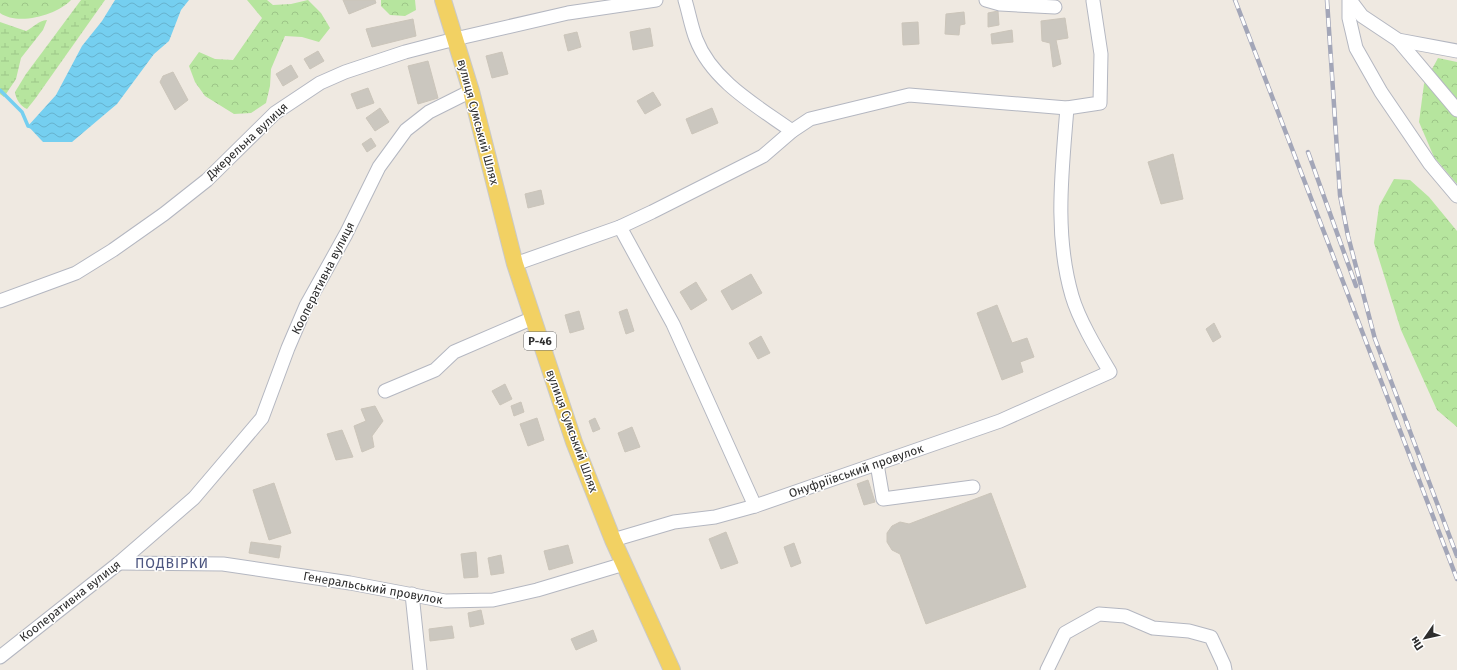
<svg xmlns="http://www.w3.org/2000/svg" width="1457" height="670" viewBox="0 0 1457 670" font-family="'Fira Sans',sans-serif">
<defs>
<pattern id="forest-crowns" width="20" height="18" patternUnits="userSpaceOnUse"><rect width="20" height="18" fill="#b6e59e"/><path d="M2 6a3 3 0 1 1 6 0M12 15a3 3 0 1 1 6 0" fill="none" stroke="#9dc588"/></pattern>
<pattern id="wetland-marsh" width="20" height="14" patternUnits="userSpaceOnUse"><rect width="20" height="14" fill="#b6e59e"/><path d="M1 5h8M5 5V1M11 12h8M15 12V8" fill="none" stroke="#9dc588"/></pattern>
<pattern id="water-waves" width="16" height="10" patternUnits="userSpaceOnUse"><rect width="16" height="10" fill="#75cff0"/><path d="M0 5q4-4 8 0t8 0" fill="none" stroke="#66b2ce"/></pattern>
</defs>
<rect width="100%" height="100%" fill="#efe9e1"/>
<g fill="url(#forest-crowns)">
<path d="M 0,0 L 71,0 C 57,15 18,26 0,13 Z"/>
<path d="M 247,0 L 267,0 L 273,5 L 291,4 L 308,0 L 321,13 L 330,28 L 319,42 L 302,37 L 285,36 L 271,69 L 270,86 L 266,103 L 251,113 L 234,114 L 205,96 L 195,82 L 189,66 L 199,52 L 215,59 L 233,60 L 262,18 Z"/>
<path d="M 381,0 L 415,0 L 416,10 L 405,16 L 390,15 L 381,6 Z"/>
<path d="M 1438,58 L 1457,62 L 1457,184 L 1434,157 L 1419,122 L 1424,84 Z"/>
<path d="M 1394,179 L 1410,180 L 1429,197 L 1457,231 L 1457,427 L 1437,410 L 1401,330 L 1374,243 L 1379,206 Z"/>
</g>
<g fill="url(#wetland-marsh)">
<path d="M 81,0 L 105,0 L 35,99 L 27,109 C 20,106 16,99 15,92 L 26,74 Z"/>
<path d="M 47,20 L 43,30 L 21,58 L 16,79 L 4,97 L 0,94 L 0,22 L 26,31 C 34,27 38,21 47,20 Z"/>
</g>
<path fill="url(#water-waves)" d="M 115,0 L 189,0 L 181,10 L 169,41 L 154,54 L 117,104 L 72,142 L 43,142 L 28,126 L 56,95 L 82,46 L 102,21 Z"/>
<g fill="none" stroke-linecap="round" stroke-linejoin="round">
<path stroke="#75cff0" stroke-width="3.5" d="M 0,90 L 22,112 L 28,126 L 32,127"/>
</g>
<g fill="#cbc7bf" stroke="#cbc5ba">
<path d="M 343,0 L 375,0 L 376,3 L 349,14 Z"/>
<path d="M 998,11 L 999,25 L 988,27 L 988,13 Z"/>
<path d="M 964,12 L 965,24 L 960,25 L 959,35 L 945,34 L 946,14 Z"/>
<path d="M 1065,18 L 1068,38 L 1056,40 L 1061,64 L 1053,67 L 1050,43 L 1042,41 L 1041,21 Z"/>
<path d="M 413,19 L 416,36 L 372,47 L 366,29 Z"/>
<path d="M 918,22 L 919,44 L 903,45 L 902,23 Z"/>
<path d="M 650,28 L 653,46 L 633,50 L 630,32 Z"/>
<path d="M 1012,30 L 1013,42 L 992,44 L 991,34 Z"/>
<path d="M 577,32 L 581,47 L 568,51 L 564,35 Z"/>
<path d="M 318,51 L 324,61 L 310,69 L 304,59 Z"/>
<path d="M 502,52 L 508,74 L 492,78 L 486,56 Z"/>
<path d="M 428,61 L 438,98 L 418,104 L 408,66 Z"/>
<path d="M 291,65 L 298,77 L 283,86 L 276,74 Z"/>
<path d="M 173,72 L 188,100 L 175,110 L 160,82 L 163,76 Z"/>
<path d="M 368,88 L 374,103 L 357,109 L 351,94 Z"/>
<path d="M 653,92 L 661,105 L 645,114 L 637,101 Z"/>
<path d="M 380,108 L 389,122 L 375,131 L 366,118 Z"/>
<path d="M 712,108 L 718,123 L 692,134 L 686,119 Z"/>
<path d="M 371,138 L 376,146 L 367,152 L 362,144 Z"/>
<path d="M 1173,154 L 1183,199 L 1161,204 L 1148,162 Z"/>
<path d="M 541,190 L 544,204 L 528,208 L 525,194 Z"/>
<path d="M 751,274 L 762,293 L 732,310 L 721,291 Z"/>
<path d="M 696,282 L 707,300 L 691,310 L 680,292 Z"/>
<path d="M 997,305 L 1012,343 L 1027,338 L 1034,357 L 1020,362 L 1023,372 L 1002,380 L 977,313 Z"/>
<path d="M 627,309 L 634,331 L 626,334 L 619,312 Z"/>
<path d="M 579,311 L 584,329 L 570,333 L 565,315 Z"/>
<path d="M 1214,323 L 1221,337 L 1213,342 L 1206,329 Z"/>
<path d="M 761,336 L 770,353 L 758,359 L 749,343 Z"/>
<path d="M 505,384 L 512,399 L 500,405 L 492,391 Z"/>
<path d="M 521,402 L 524,412 L 514,416 L 511,406 Z"/>
<path d="M 375,406 L 383,421 L 372,436 L 374,447 L 362,452 L 354,426 L 366,421 L 361,409 Z"/>
<path d="M 537,418 L 544,440 L 528,446 L 520,424 Z"/>
<path d="M 595,418 L 600,429 L 593,432 L 589,421 Z"/>
<path d="M 632,427 L 640,447 L 625,452 L 618,433 Z"/>
<path d="M 342,430 L 353,457 L 336,460 L 327,434 Z"/>
<path d="M 868,480 L 875,502 L 864,505 L 857,484 Z"/>
<path d="M 274,483 L 291,533 L 269,540 L 253,490 Z"/>
<path d="M 991,493 L 1026,587 L 926,624 L 900,554 L 892,550 L 887,542 L 887,533 L 892,526 L 900,522 L 909,524 Z"/>
<path d="M 726,532 L 738,563 L 721,569 L 709,539 Z"/>
<path d="M 251,542 L 281,546 L 279,558 L 249,553 Z"/>
<path d="M 794,543 L 801,563 L 791,567 L 784,547 Z"/>
<path d="M 568,545 L 573,563 L 549,570 L 544,551 Z"/>
<path d="M 476,552 L 478,577 L 464,578 L 461,554 Z"/>
<path d="M 501,555 L 504,573 L 491,575 L 488,558 Z"/>
<path d="M 481,610 L 484,624 L 470,627 L 468,613 Z"/>
<path d="M 452,626 L 454,638 L 430,641 L 429,629 Z"/>
<path d="M 593,630 L 597,641 L 576,650 L 571,639 Z"/>
</g>
<g fill="none" stroke-linecap="round" stroke-linejoin="round">
<defs>
<g id="minor">
<path d="M 685,0 C 689,13 691,26 696,39 C 712,81 757,106 792,131"/>
<path d="M 986,0 L 1000,4 L 1055,7"/>
<path d="M 1349,0 L 1349,18 L 1356,48 L 1381,92 L 1430,164 L 1457,196"/>
<path d="M 1350,0 L 1362,16 L 1398,40 L 1457,51"/>
<path d="M 1398,40 L 1457,110"/>
<path d="M 620,227 L 673,324 L 755,506"/>
<path d="M 515,264 L 620,227 L 652,212 L 763,156 L 792,131 L 810,119 L 909,95 L 1067,108 L 1100,103 L 1101,54 L 1093,1"/>
<path d="M 0,301 L 76,273 L 113,250 L 164,214 L 207,180 L 275,113 L 320,83 L 345,72 L 405,52 L 455,39 L 568,13 L 656,0"/>
<path d="M 385,391 L 435,370 L 454,352 L 533,318"/>
<path d="M 877,464 L 883,499 L 973,487"/>
<path d="M 613,540 L 674,522 L 715,517 L 755,506 L 1000,421 L 1110,372 C 1097,350 1079,320 1072,296 C 1054,234 1062,171 1067,108"/>
<path d="M 119,563 L 223,564 L 350,583 L 445,601 L 493,600 L 537,590 L 624,564"/>
<path d="M 412,594 L 420,670"/>
<path d="M 0,657 L 119,563 L 194,498 L 262,418 L 288,348 L 306,306 L 346,234 L 379,167 L 406,130 L 429,112 L 471,91"/>
<path d="M 1047,670 L 1065,633 L 1099,614 L 1125,616 L 1153,628 L 1189,631 L 1211,637 L 1224,665 L 1225,670"/>
</g>
<path id="major" d="M 443,0 L 471,91 L 515,264 L 574,442 L 613,540 L 672,670"/>
</defs>
<use href="#minor" stroke="#b4b7c1" stroke-width="15"/>
<use href="#major" stroke="#c9c9c9" stroke-width="18"/>
<use href="#minor" stroke="#fff" stroke-width="13"/>
<use href="#major" stroke="#f2d163" stroke-width="16"/>
<defs>
<g id="rail">
<path d="M 1235,0 L 1457,579"/>
<path d="M 1327,0 L 1340,195 L 1348,236 L 1375,339 L 1408,426"/>
<path d="M 1308,152 L 1356,286"/>
<path d="M 1406,421 L 1457,556"/>
</g>
</defs>
<use href="#rail" stroke="#a3a6b8" stroke-width="4.5"/>
<use href="#rail" stroke="#fff" stroke-width="3" stroke-dasharray="9" stroke-linecap="butt"/>
</g>
<g text-anchor="middle" dominant-baseline="central" stroke-width="3" stroke-linejoin="round" paint-order="stroke">
<rect fill="#fff" stroke="#6d6d6d" stroke-width="1" x="524" y="332" width="32" height="18" rx="3"/>
<g font-size="11" font-weight="bold" fill="#2e2e2e">
<text x="540" y="341">Р-46</text>
</g>
<g font-size="12" fill="#2e2e2e" stroke="#fff">
<text transform="translate(478 122) rotate(75)">вулиця Сумський Шлях</text>
<text transform="translate(247 141) rotate(-43)">Джерельна вулиця</text>
<text transform="translate(323 278) rotate(-63)">Кооперативна вулиця</text>
<text transform="translate(572 431) rotate(70)">вулиця Сумський Шлях</text>
<text transform="translate(856 471) rotate(-19)">Онуфріївський провулок</text>
<text transform="translate(373 588) rotate(10)">Генеральський провулок</text>
<text transform="translate(70 601) rotate(-38)">Кооперативна вулиця</text>
</g>
<g font-size="14" letter-spacing="1" fill="#4d5680" stroke="#fff">
<text x="172" y="563">ПОДВІРКИ</text>
</g>
</g>
<g transform="translate(1425 638) rotate(236)" stroke="#ffffff" stroke-width="3" paint-order="stroke">
<path d="M0-3L7 15L0 10L-7 15Z" fill="#2e2e2e"/>
<text y="-6" font-size="11" font-weight="bold" text-anchor="middle" fill="#2e2e2e">Пн</text>
</g>
</svg>
